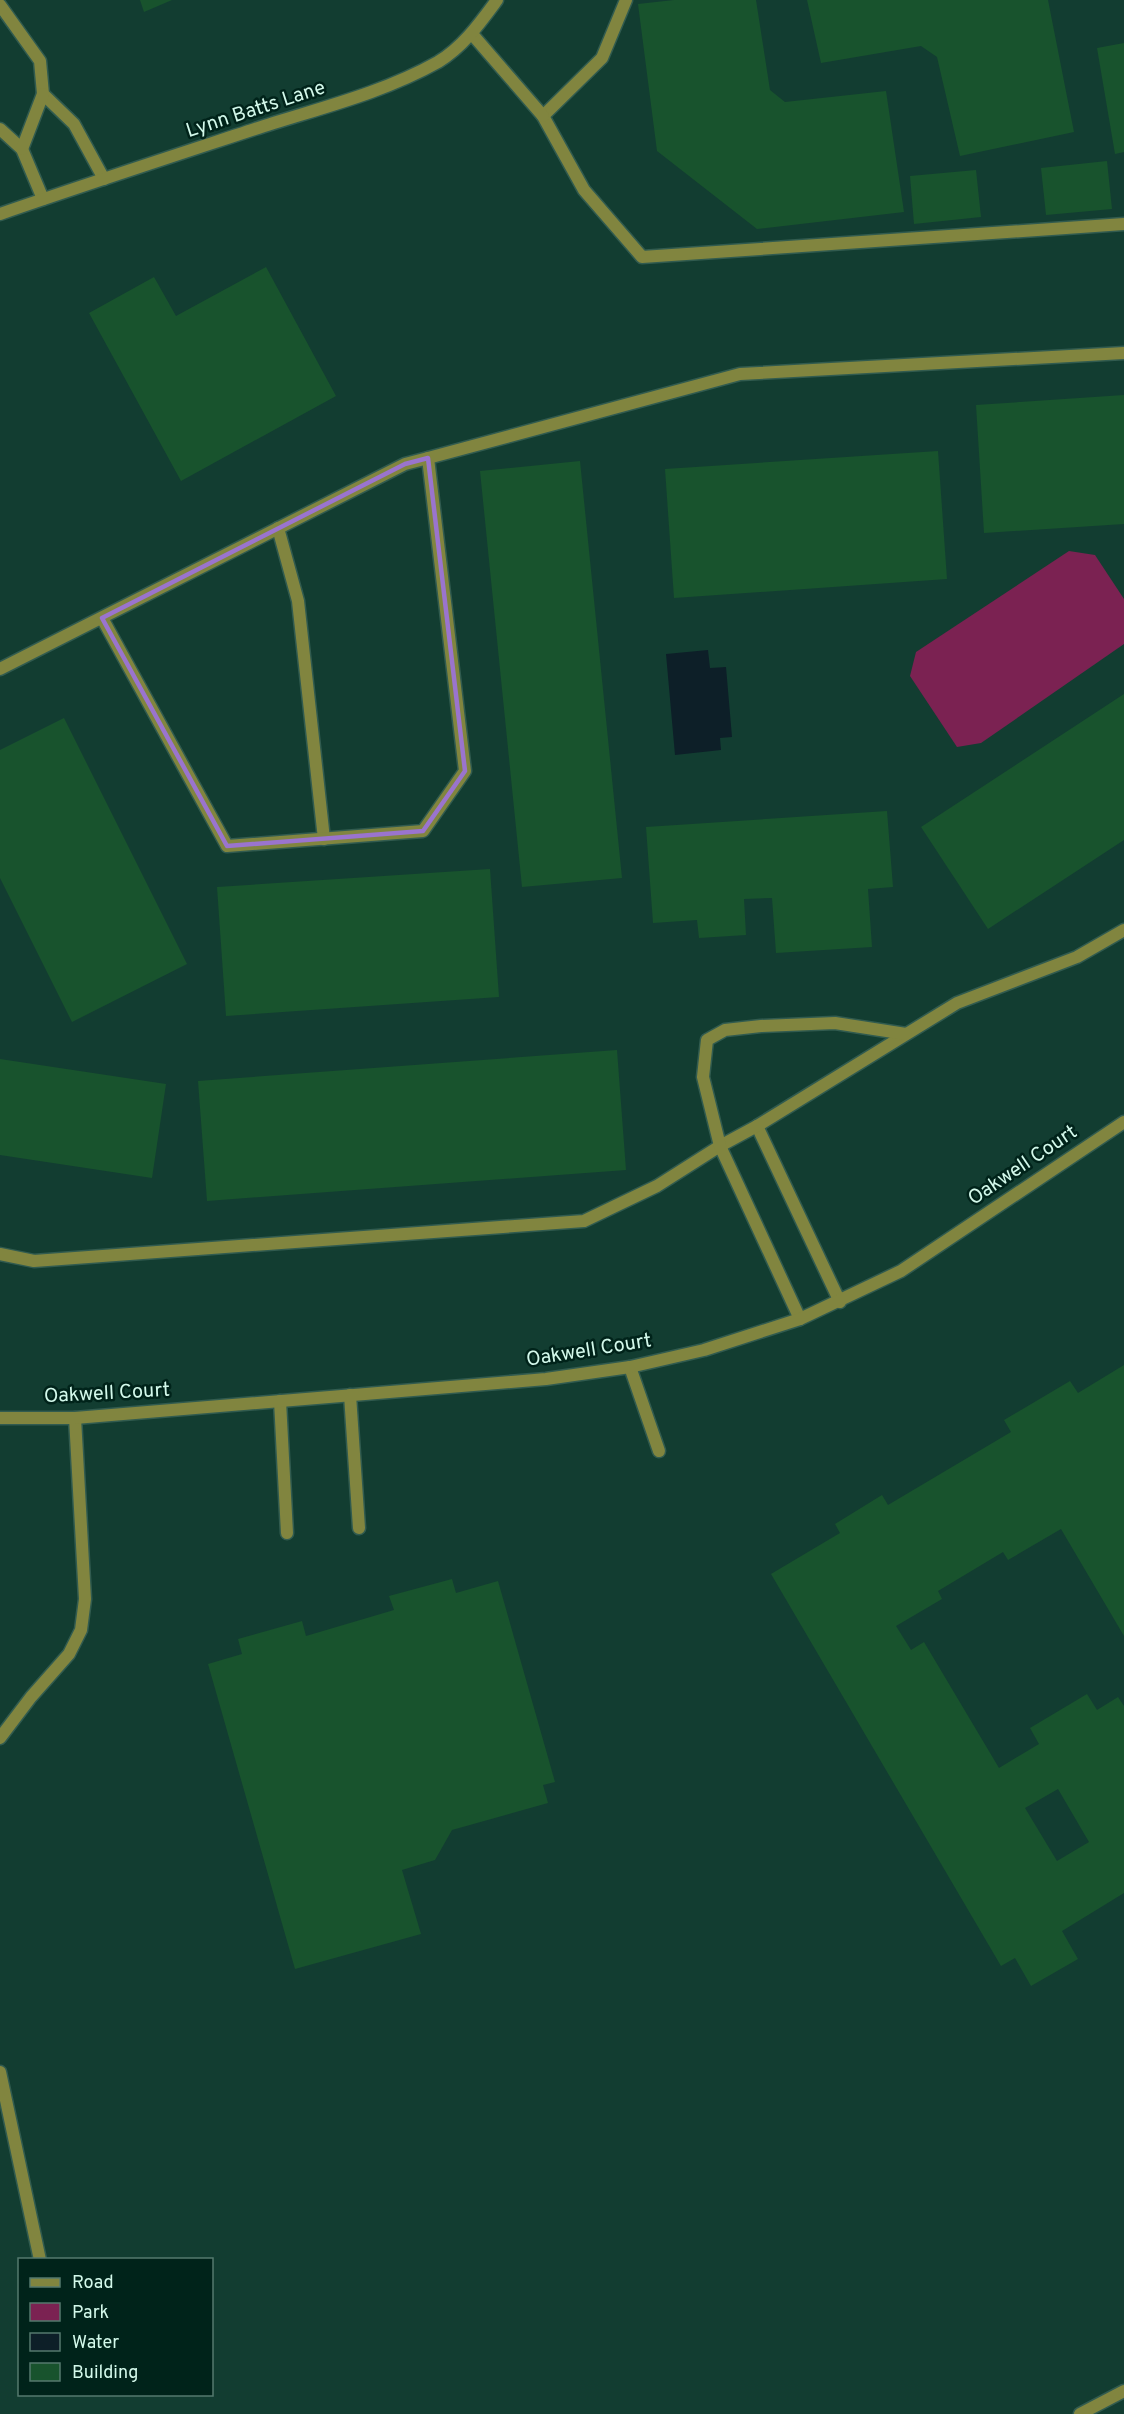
<svg xmlns="http://www.w3.org/2000/svg" width="1124" height="2414" viewBox="0 0 1124 2414" font-family="Overpass,sans-serif">
<rect width="100%" height="100%" fill="#123d31"/>
<path fill="#7b2252" d="M 1069,551 L 1095,555 L 1124,599 L 1124,644 L 981,743 L 957,747 L 910,676 L 916,652 Z"/>
<path fill="#0d1f28" d="M 708,650 L 710,668 L 726,667 L 732,737 L 720,738 L 721,750 L 675,755 L 666,654 Z"/>
<g fill="#18532d" fill-rule="evenodd">
<path d="M 140,0 L 172,0 L 144,12 Z"/>
<path d="M 674,0 L 756,0 L 770,90 L 785,102 L 886,91 L 904,212 L 757,229 L 657,151 L 638,4 Z"/>
<path d="M 807,0 L 1048,0 L 1074,132 L 960,156 L 937,57 L 921,46 L 821,63 Z"/>
<path d="M 1124,43 L 1124,152 L 1115,154 L 1097,48 Z"/>
<path d="M 1107,161 L 1112,209 L 1046,215 L 1041,168 Z"/>
<path d="M 976,170 L 981,217 L 914,224 L 910,176 Z"/>
<path d="M 266,267 L 336,396 L 181,481 L 89,313 L 154,277 L 176,316 Z"/>
<path d="M 1124,395 L 1124,524 L 984,533 L 976,405 Z"/>
<path d="M 938,451 L 947,579 L 674,598 L 665,469 Z"/>
<path d="M 580,461 L 622,878 L 522,887 L 480,471 Z"/>
<path d="M 1124,694 L 1124,840 L 988,929 L 921,827 Z"/>
<path d="M 64,718 L 187,964 L 72,1022 L 0,878 L 0,750 Z"/>
<path d="M 887,811 L 893,887 L 868,889 L 872,947 L 776,953 L 772,898 L 744,899 L 746,935 L 699,938 L 697,920 L 653,923 L 646,827 Z"/>
<path d="M 490,869 L 499,997 L 226,1016 L 217,887 Z"/>
<path d="M 617,1050 L 626,1170 L 207,1201 L 198,1081 Z"/>
<path d="M 0,1059 L 166,1084 L 152,1178 L 0,1155 Z"/>
<path d="M 1124,1365 L 1124,1636 L 1061,1529 L 1008,1560 L 1003,1552 L 938,1591 L 942,1599 L 896,1626 L 911,1650 L 924,1642 L 999,1768 L 1039,1744 L 1030,1728 L 1087,1694 L 1097,1710 L 1118,1697 L 1124,1706 L 1124,1893 L 1062,1931 L 1078,1959 L 1031,1986 L 1015,1958 L 1001,1966 L 771,1574 L 840,1533 L 835,1524 L 882,1495 L 888,1505 L 1011,1432 L 1004,1420 L 1070,1381 L 1078,1393 ZM 1058,1789 L 1089,1842 L 1057,1861 L 1025,1808 Z"/>
<path d="M 452,1579 L 456,1593 L 498,1581 L 555,1782 L 543,1785 L 548,1803 L 452,1830 L 435,1860 L 402,1870 L 421,1934 L 295,1969 L 208,1664 L 242,1654 L 238,1639 L 302,1621 L 306,1636 L 394,1610 L 389,1596 Z"/>
</g>
<g fill="none" stroke-linecap="round" stroke-linejoin="round">
<defs>
<g id="service">
<path d="M 626,0 L 602,58 L 543,116 L 584,190 L 642,257 L 1124,224"/>
<path d="M 0,5 L 40,61 L 43,94 L 74,124 L 104,179"/>
<path d="M 472,34 L 543,116"/>
<path d="M 0,129 L 22,149 L 43,199"/>
<path d="M 22,149 L 43,94"/>
<path d="M 630,1367 L 659,1451"/>
<path d="M 350,1395 L 359,1528"/>
<path d="M 280,1401 L 287,1533"/>
<path d="M 0,1738 L 31,1697 L 69,1654 L 81,1630 L 85,1599 L 75,1418"/>
<path d="M 0,2072 L 40,2260"/>
</g>
<g id="minor">
<path d="M 0,214 C 84,185 170,157 255,129 C 316,109 381,94 438,62 C 463,47 480,23 497,0"/>
<path d="M 278,528 L 298,601 L 324,839"/>
<path d="M 102,618 L 227,846 L 423,831 L 465,771 L 428,458"/>
<path d="M 0,669 L 405,464 L 428,458 L 740,374 L 1124,353"/>
<path d="M 757,1126 L 840,1302"/>
<path d="M 0,1254 L 34,1261 L 584,1221 L 657,1186 L 720,1146 L 757,1126 L 957,1003 L 1077,957 L 1124,930"/>
<path d="M 800,1319 L 720,1146 L 703,1077 L 707,1040 L 725,1030 L 761,1026 L 835,1023 L 906,1034"/>
<path d="M 0,1418 L 75,1418 L 546,1379 L 630,1367 L 704,1350 L 800,1319 L 901,1271 L 1124,1122"/>
<path d="M 1080,2414 L 1124,2391"/>
</g>
</defs>
<use href="#service" stroke="#315b4f" stroke-width="15"/>
<use href="#minor" stroke="#315b4f" stroke-width="15"/>
<use href="#service" stroke="#81853f" stroke-width="12"/>
<use href="#minor" stroke="#81853f" stroke-width="12"/>
</g>
<path fill="none" stroke="#9a74ce" stroke-width="4.5" stroke-linejoin="round" d="M 428,458 L 465,771 L 423,831 L 227,846 L 102,618 L 405,464 Z"/>
<g text-anchor="middle" dominant-baseline="central" stroke-width="5" stroke-linejoin="round" paint-order="stroke">
<g font-size="20" fill="#d3f9eb" stroke="#00231a">
<text transform="translate(256 110) rotate(-18)">Lynn Batts Lane</text>
<text transform="translate(1023 1166) rotate(-34)">Oakwell Court</text>
<text transform="translate(589 1351) rotate(-9)">Oakwell Court</text>
<text transform="translate(107 1394) rotate(-3)">Oakwell Court</text>
</g>
</g>
<rect x="18" y="2258" width="195" height="138" fill="#00231a" stroke="#54796e" stroke-width="1.5"/>
<rect x="30" y="2278" width="30" height="9" fill="#81853f" stroke="#54796e" stroke-width="1.5"/>
<text x="72" y="2288" font-size="18" fill="#d3f9eb">Road</text>
<rect x="30" y="2303" width="30" height="18" fill="#7b2252" stroke="#54796e" stroke-width="1.5"/>
<text x="72" y="2318" font-size="18" fill="#d3f9eb">Park</text>
<rect x="30" y="2333" width="30" height="18" fill="#0d1f28" stroke="#54796e" stroke-width="1.5"/>
<text x="72" y="2348" font-size="18" fill="#d3f9eb">Water</text>
<rect x="30" y="2363" width="30" height="18" fill="#18532d" stroke="#54796e" stroke-width="1.5"/>
<text x="72" y="2378" font-size="18" fill="#d3f9eb">Building</text>
</svg>
